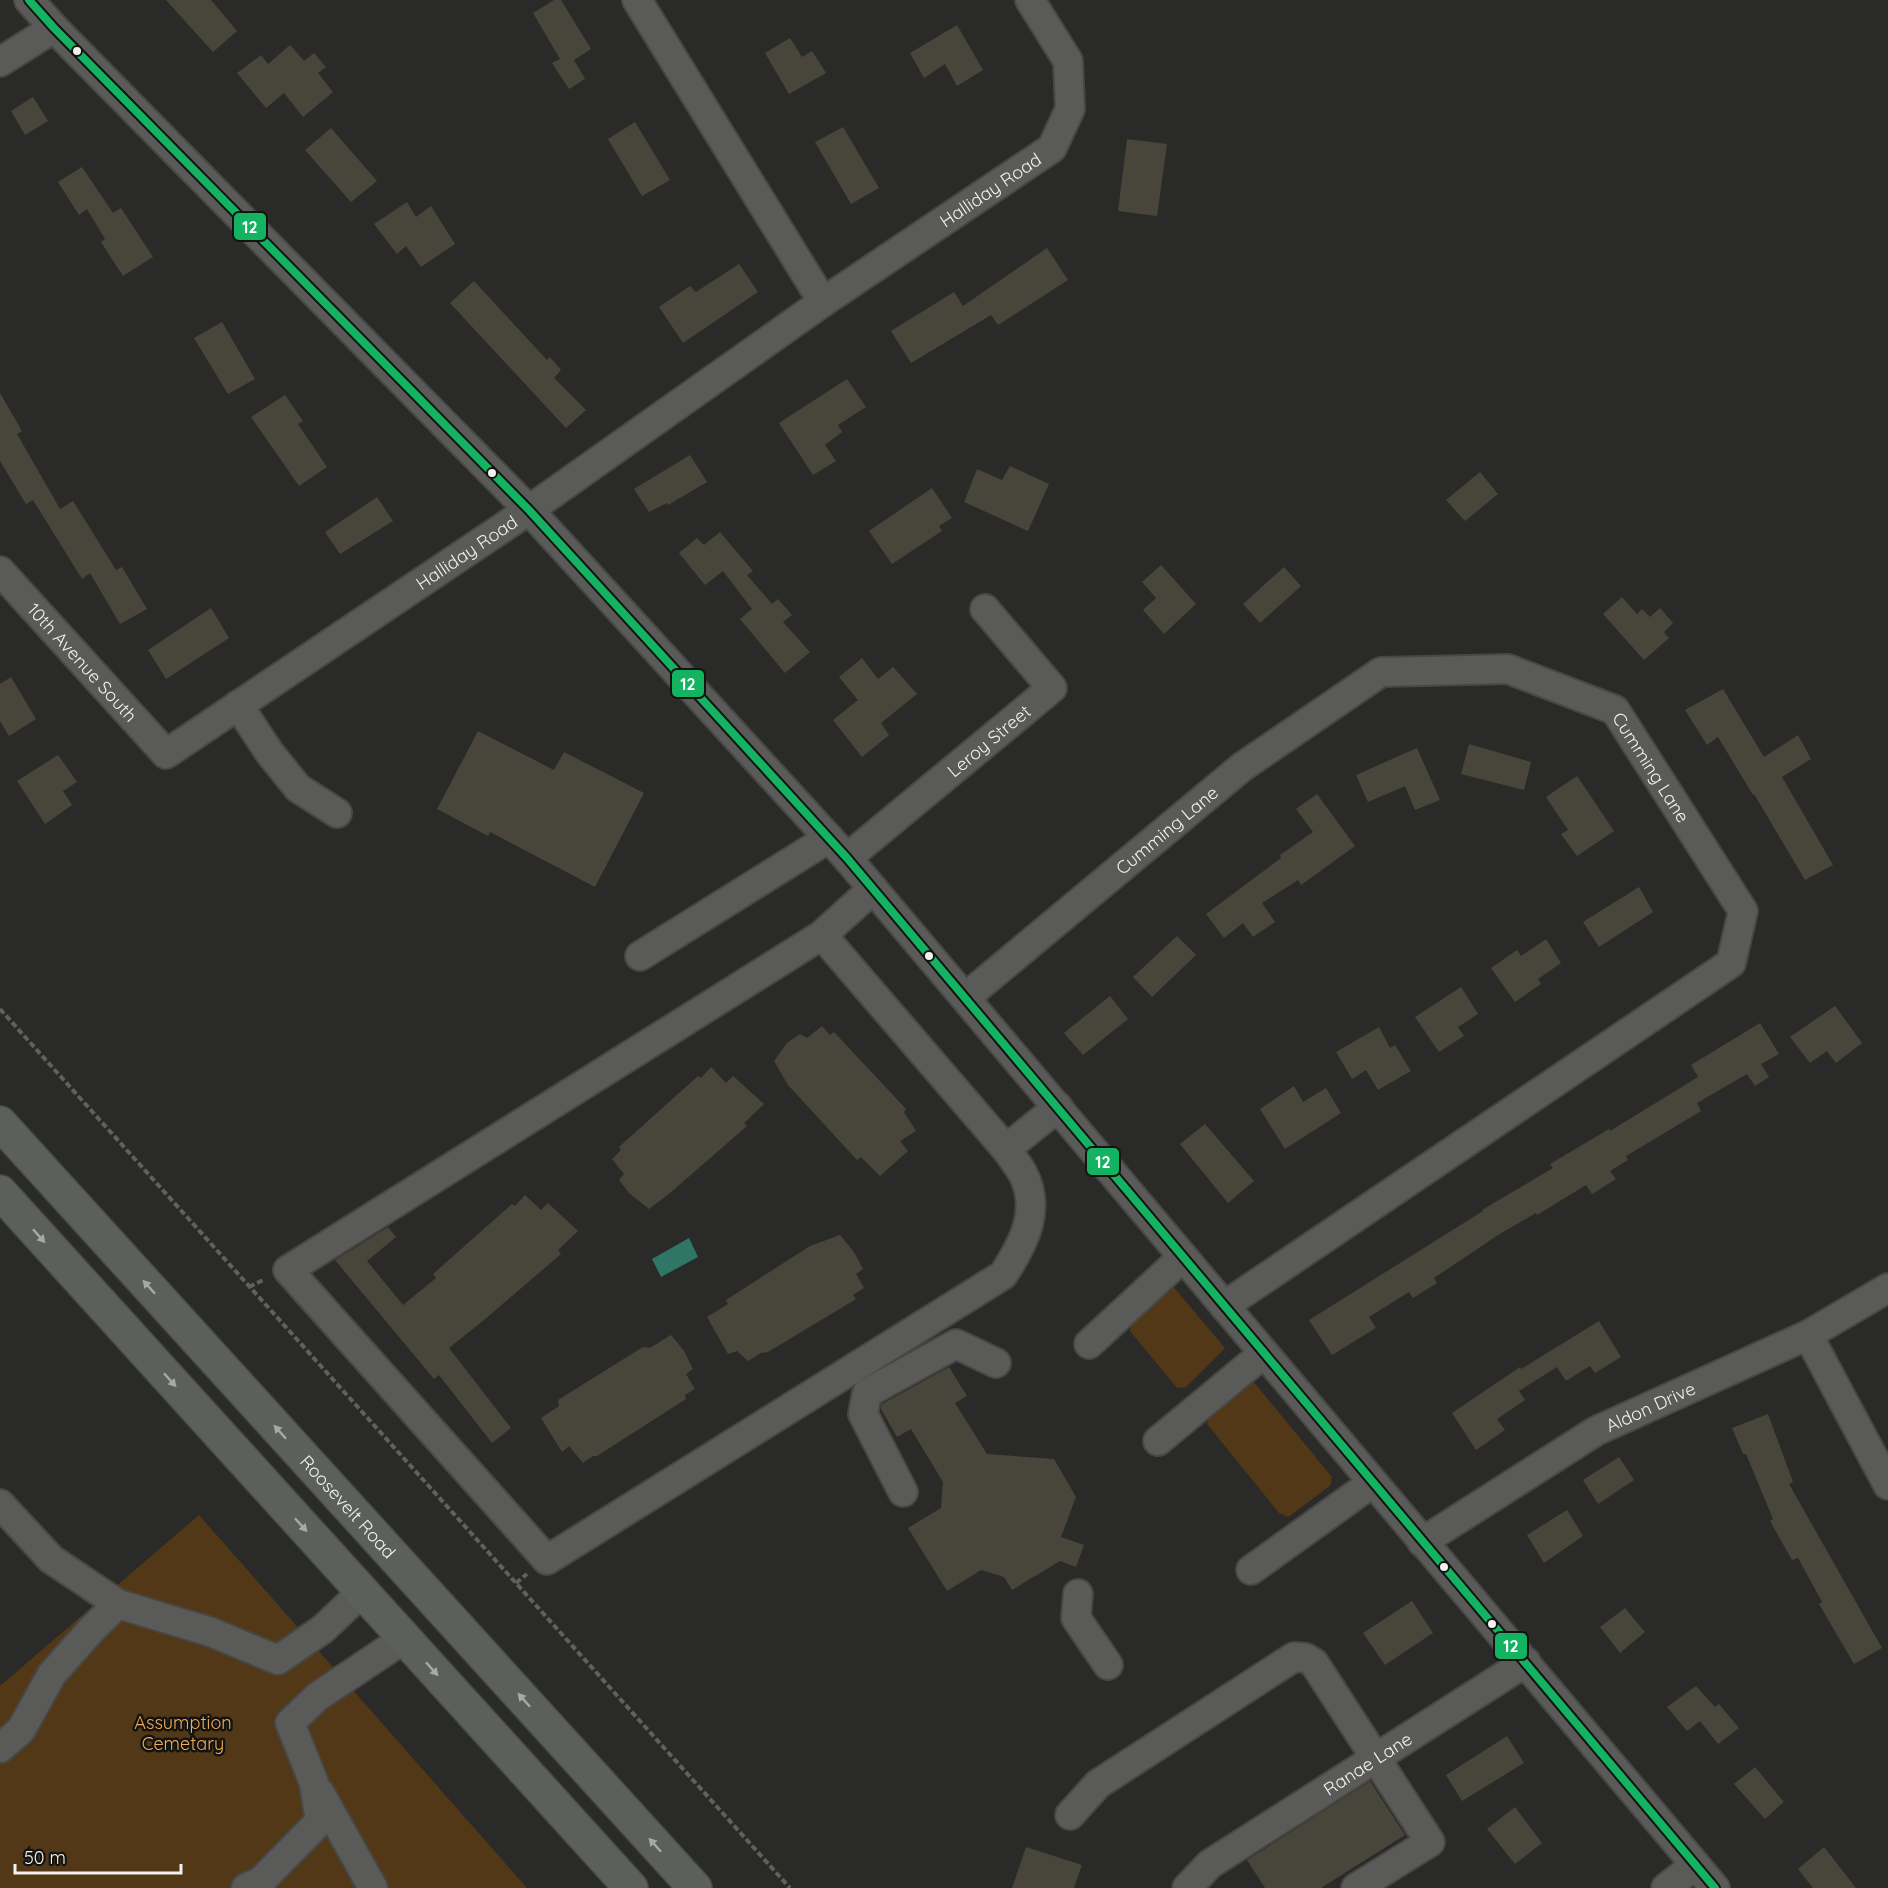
<svg xmlns="http://www.w3.org/2000/svg" width="1888" height="1888" viewBox="0 0 1888 1888" font-family="Quicksand,sans-serif">
<rect width="100%" height="100%" fill="#2a2a29"/>
<g fill="#523817">
<path d="M 1171,1284 L 1225,1348 L 1186,1387 L 1177,1388 L 1130,1331 L 1134,1309 Z"/>
<path d="M 1252,1380 L 1332,1477 L 1330,1486 L 1288,1517 L 1279,1513 L 1207,1424 L 1214,1402 Z"/>
<path d="M 199,1515 L 527,1888 L 0,1888 L 0,1686 Z"/>
</g>
<path fill="#2f7666" d="M 689,1238 L 698,1257 L 661,1277 L 652,1259 Z"/>
<g fill="#48463a">
<path d="M 166,0 L 211,0 L 237,31 L 213,52 Z"/>
<path d="M 554,0 L 561,0 L 591,49 L 574,60 L 585,79 L 569,89 L 552,63 L 560,59 L 533,13 Z"/>
<path d="M 957,25 L 983,70 L 957,86 L 945,64 L 924,78 L 910,53 Z"/>
<path d="M 790,38 L 802,57 L 812,51 L 826,73 L 789,94 L 765,53 Z"/>
<path d="M 290,45 L 304,61 L 314,53 L 326,67 L 318,73 L 333,92 L 303,117 L 284,93 L 266,108 L 237,73 L 261,55 L 268,64 Z"/>
<path d="M 33,97 L 48,121 L 25,135 L 11,111 Z"/>
<path d="M 635,122 L 670,180 L 642,196 L 608,139 Z"/>
<path d="M 843,127 L 879,188 L 851,204 L 815,142 Z"/>
<path d="M 331,128 L 377,181 L 351,202 L 305,150 Z"/>
<path d="M 1127,139 L 1167,144 L 1157,216 L 1118,211 Z"/>
<path d="M 82,167 L 113,213 L 121,208 L 153,257 L 123,276 L 101,242 L 105,239 L 87,209 L 79,215 L 58,182 Z"/>
<path d="M 407,202 L 416,217 L 431,206 L 455,244 L 421,267 L 406,246 L 397,254 L 374,224 Z"/>
<path d="M 1047,248 L 1068,280 L 998,325 L 991,315 L 911,363 L 891,331 L 954,292 L 963,306 Z"/>
<path d="M 739,264 L 758,292 L 683,343 L 659,307 L 690,286 L 696,292 Z"/>
<path d="M 474,281 L 547,360 L 550,357 L 561,370 L 554,378 L 586,410 L 566,428 L 450,303 Z"/>
<path d="M 222,322 L 255,379 L 228,394 L 194,338 Z"/>
<path d="M 847,379 L 866,407 L 838,425 L 842,432 L 825,445 L 836,461 L 813,475 L 779,423 Z"/>
<path d="M 0,393 L 22,431 L 17,434 L 60,509 L 73,501 L 116,570 L 122,567 L 147,609 L 120,624 L 90,573 L 82,579 L 33,500 L 26,504 L 0,461 Z"/>
<path d="M 285,395 L 303,421 L 298,424 L 327,467 L 299,486 L 251,417 Z"/>
<path d="M 690,455 L 707,482 L 668,505 L 667,503 L 649,512 L 634,489 Z"/>
<path d="M 1010,466 L 1049,484 L 1028,531 L 964,502 L 977,469 L 1002,480 Z"/>
<path d="M 1480,472 L 1498,494 L 1465,521 L 1446,500 Z"/>
<path d="M 932,488 L 952,518 L 939,526 L 942,531 L 892,564 L 869,531 Z"/>
<path d="M 377,497 L 393,521 L 340,554 L 325,532 Z"/>
<path d="M 720,532 L 753,571 L 747,575 L 772,604 L 778,599 L 792,615 L 783,622 L 810,652 L 785,673 L 740,619 L 752,609 L 723,571 L 705,585 L 679,553 L 697,538 L 704,545 Z"/>
<path d="M 1161,565 L 1196,604 L 1164,634 L 1143,610 L 1156,598 L 1142,582 Z"/>
<path d="M 1284,567 L 1301,586 L 1260,623 L 1243,604 Z"/>
<path d="M 1622,597 L 1637,614 L 1642,609 L 1650,617 L 1660,608 L 1673,623 L 1664,632 L 1669,638 L 1644,660 L 1603,614 Z"/>
<path d="M 211,608 L 229,638 L 166,679 L 148,650 Z"/>
<path d="M 862,658 L 878,679 L 893,667 L 917,694 L 881,723 L 889,735 L 862,757 L 833,720 L 858,700 L 839,677 Z"/>
<path d="M 11,677 L 36,719 L 9,736 L 0,721 L 0,684 Z"/>
<path d="M 1723,689 L 1764,757 L 1798,735 L 1811,759 L 1782,777 L 1833,865 L 1805,880 L 1754,794 L 1753,795 L 1718,737 L 1707,745 L 1685,710 Z"/>
<path d="M 478,731 L 554,770 L 564,752 L 644,793 L 595,887 L 490,832 L 488,836 L 437,809 Z"/>
<path d="M 1469,744 L 1531,762 L 1524,790 L 1461,774 Z"/>
<path d="M 1417,748 L 1440,800 L 1415,810 L 1405,786 L 1368,802 L 1356,775 Z"/>
<path d="M 58,755 L 77,782 L 63,791 L 72,805 L 45,824 L 17,781 Z"/>
<path d="M 1577,776 L 1614,831 L 1577,856 L 1561,834 L 1568,830 L 1546,797 Z"/>
<path d="M 1317,794 L 1355,846 L 1301,885 L 1298,880 L 1262,903 L 1275,922 L 1253,937 L 1243,923 L 1224,938 L 1206,914 L 1281,858 L 1280,855 L 1313,832 L 1296,809 Z"/>
<path d="M 1639,887 L 1653,912 L 1599,947 L 1583,922 Z"/>
<path d="M 1177,936 L 1196,955 L 1152,997 L 1133,977 Z"/>
<path d="M 1546,939 L 1561,963 L 1538,979 L 1541,984 L 1515,1002 L 1491,968 L 1517,950 L 1521,956 Z"/>
<path d="M 1461,987 L 1478,1014 L 1458,1027 L 1464,1036 L 1439,1052 L 1415,1017 Z"/>
<path d="M 1110,996 L 1128,1019 L 1083,1055 L 1064,1033 Z"/>
<path d="M 1835,1006 L 1862,1043 L 1836,1063 L 1827,1051 L 1810,1063 L 1790,1037 Z"/>
<path d="M 1760,1023 L 1779,1054 L 1761,1064 L 1769,1077 L 1755,1086 L 1747,1074 L 1697,1103 L 1701,1111 L 1626,1156 L 1628,1160 L 1610,1171 L 1616,1179 L 1592,1194 L 1586,1185 L 1537,1215 L 1536,1213 L 1498,1235 L 1434,1278 L 1437,1283 L 1413,1298 L 1409,1292 L 1369,1317 L 1376,1328 L 1332,1355 L 1309,1320 L 1483,1211 L 1482,1210 L 1553,1168 L 1550,1164 L 1609,1129 L 1610,1131 L 1698,1077 L 1691,1065 Z"/>
<path d="M 822,1026 L 830,1035 L 834,1032 L 906,1109 L 904,1112 L 916,1131 L 900,1141 L 908,1151 L 880,1176 L 861,1157 L 857,1160 L 788,1085 L 774,1061 L 787,1043 L 800,1034 L 807,1038 Z"/>
<path d="M 1379,1027 L 1390,1048 L 1395,1045 L 1411,1071 L 1378,1090 L 1366,1070 L 1352,1079 L 1336,1052 Z"/>
<path d="M 711,1067 L 726,1083 L 733,1076 L 764,1104 L 744,1123 L 747,1126 L 670,1193 L 649,1209 L 629,1193 L 619,1180 L 624,1174 L 612,1159 L 621,1150 L 619,1147 L 698,1076 L 701,1078 Z"/>
<path d="M 1294,1086 L 1303,1102 L 1326,1088 L 1341,1113 L 1285,1149 L 1260,1109 Z"/>
<path d="M 1205,1124 L 1254,1181 L 1228,1203 L 1180,1144 Z"/>
<path d="M 525,1195 L 541,1210 L 548,1203 L 578,1231 L 558,1250 L 561,1254 L 484,1320 L 449,1348 L 511,1428 L 492,1443 L 439,1375 L 434,1379 L 335,1260 L 388,1227 L 396,1237 L 367,1261 L 403,1305 L 436,1278 L 433,1274 L 512,1204 L 515,1206 Z"/>
<path d="M 840,1235 L 854,1252 L 863,1269 L 856,1274 L 864,1288 L 853,1295 L 856,1299 L 768,1352 L 761,1353 L 748,1361 L 737,1351 L 728,1354 L 707,1317 L 728,1304 L 726,1300 L 810,1246 Z"/>
<path d="M 1599,1321 L 1621,1357 L 1595,1373 L 1590,1366 L 1566,1381 L 1557,1367 L 1519,1391 L 1525,1400 L 1497,1419 L 1505,1430 L 1476,1450 L 1452,1413 L 1520,1367 L 1521,1369 Z"/>
<path d="M 671,1335 L 684,1351 L 693,1369 L 686,1374 L 695,1389 L 685,1395 L 686,1399 L 597,1456 L 593,1456 L 583,1463 L 569,1446 L 562,1452 L 541,1418 L 559,1406 L 558,1400 L 643,1347 L 650,1348 Z"/>
<path d="M 949,1367 L 967,1396 L 955,1403 L 987,1454 L 1054,1459 L 1076,1497 L 1061,1537 L 1084,1545 L 1076,1567 L 1060,1561 L 1012,1590 L 1004,1577 L 981,1570 L 947,1591 L 908,1528 L 941,1508 L 943,1482 L 911,1429 L 897,1437 L 881,1409 L 882,1404 Z"/>
<path d="M 1768,1414 L 1793,1482 L 1789,1484 L 1882,1648 L 1854,1664 L 1819,1604 L 1822,1602 L 1798,1558 L 1792,1560 L 1770,1521 L 1773,1519 L 1746,1454 L 1743,1454 L 1732,1428 Z"/>
<path d="M 1619,1457 L 1634,1480 L 1598,1504 L 1583,1480 Z"/>
<path d="M 1567,1510 L 1583,1536 L 1544,1563 L 1527,1535 Z"/>
<path d="M 1412,1601 L 1433,1633 L 1385,1665 L 1363,1633 Z"/>
<path d="M 1625,1608 L 1645,1632 L 1620,1653 L 1600,1627 Z"/>
<path d="M 1696,1686 L 1715,1707 L 1719,1704 L 1739,1728 L 1718,1744 L 1700,1721 L 1687,1731 L 1667,1707 Z"/>
<path d="M 1507,1736 L 1524,1763 L 1462,1801 L 1446,1775 Z"/>
<path d="M 1755,1767 L 1784,1802 L 1765,1819 L 1734,1784 Z"/>
<path d="M 1370,1781 L 1405,1835 L 1321,1888 L 1265,1888 L 1247,1860 Z"/>
<path d="M 1515,1807 L 1542,1843 L 1515,1864 L 1487,1829 Z"/>
<path d="M 1026,1847 L 1082,1865 L 1074,1888 L 1012,1888 Z"/>
<path d="M 1824,1847 L 1856,1888 L 1813,1888 L 1798,1869 Z"/>
</g>
<g fill="none" stroke-linecap="round" stroke-linejoin="round">
<defs>
<g id="minor">
<path d="M 29,0 L 54,28 L 529,510 L 847,858 L 1715,1888"/>
<path d="M 637,0 L 823,302"/>
<path d="M 0,62 L 54,28"/>
<path id="s1" d="M 0,571 L 166,754 L 529,510 L 823,302 L 1052,148 L 1070,109 L 1068,61 L 1030,0"/>
<path d="M 238,705 L 269,752 L 298,788 L 337,813"/>
<path id="s2" d="M 847,858 L 1052,688 L 985,609"/>
<path d="M 822,935 L 1006,1149 C 1011,1156 1017,1164 1022,1172 C 1042,1209 1024,1243 1003,1275 L 547,1560 L 288,1270 L 822,935 L 873,889"/>
<path d="M 640,956 L 829,838"/>
<path id="s3" d="M 966,997 L 1242,767 L 1381,672 L 1508,669 L 1615,710 L 1743,911 L 1731,963 L 1224,1306"/>
<path d="M 1006,1149 L 1058,1107"/>
<path d="M 1808,1335 L 1888,1485"/>
<path d="M 1089,1344 L 1183,1257"/>
<path d="M 1158,1441 L 1264,1353"/>
<path d="M 903,1492 L 863,1414 L 867,1393 L 956,1344 L 996,1363"/>
<path d="M 0,1504 L 51,1559 L 118,1604"/>
<path id="s4" d="M 1422,1542 L 1596,1431 L 1808,1335 L 1888,1288"/>
<path d="M 1251,1570 L 1372,1483"/>
<path d="M 1078,1594 L 1076,1618 L 1108,1665"/>
<path d="M 0,1748 L 21,1730 L 52,1674 L 93,1628 L 118,1604 L 211,1632 L 278,1660 L 323,1629 L 362,1592"/>
<path d="M 320,1793 L 373,1888"/>
<path d="M 1070,1815 L 1098,1784 L 1294,1657 L 1306,1658 L 1314,1663 L 1430,1842 L 1356,1888"/>
<path d="M 246,1888 L 261,1881 L 320,1821 L 314,1783 L 290,1723 L 317,1697 L 405,1638"/>
<path id="s5" d="M 1187,1888 L 1210,1864 L 1526,1662"/>
<path d="M 1666,1888 L 1695,1865"/>
</g>
<g id="major">
<path id="s6" d="M 0,1123 L 695,1888"/>
<path d="M 0,1192 L 631,1888"/>
</g>
</defs>
<use href="#minor" stroke="#474846" stroke-width="32"/>
<use href="#major" stroke="#474846" stroke-width="36"/>
<g stroke="#60605f" stroke-width="4" stroke-dasharray="6 3" stroke-linecap="butt">
<path d="M 0,1009 L 790,1888"/>
<path d="M 249,1287 L 265,1279"/>
<path d="M 516,1583 L 527,1574"/>
</g>
<use href="#minor" stroke="#5a5a59" stroke-width="28"/>
<use href="#major" stroke="#5c605c" stroke-width="33"/>
<defs>
<path id="bus-1" d="M 29,0 L 54,28 L 529,510 L 847,858 L 1715,1888"/>
</defs>
<use href="#bus-1" stroke="#131312" stroke-width="12"/>
<use href="#bus-1" stroke="#13b361" stroke-width="8"/>
</g>
<defs><path id="oneway-solid" d="M-6-.8H1V-3.2L6.5 0L1 3.2V.8H-6Z" transform="scale(1.5)"/></defs>
<g fill="#a6a9a6">
<use href="#oneway-solid" transform="translate(39 1236) rotate(48)"/>
<use href="#oneway-solid" transform="translate(149 1287) rotate(-132)"/>
<use href="#oneway-solid" transform="translate(170 1380) rotate(48)"/>
<use href="#oneway-solid" transform="translate(280 1432) rotate(-132)"/>
<use href="#oneway-solid" transform="translate(301 1525) rotate(48)"/>
<use href="#oneway-solid" transform="translate(432 1669) rotate(48)"/>
<use href="#oneway-solid" transform="translate(524 1700) rotate(-132)"/>
<use href="#oneway-solid" transform="translate(655 1845) rotate(-132)"/>
</g>
<g fill="#f1f2ef" stroke="#131312" stroke-width="2">
<circle cx="77" cy="51" r="5"/>
<circle cx="492" cy="473" r="5"/>
<circle cx="929" cy="956" r="5"/>
<circle cx="1444" cy="1567" r="5"/>
<circle cx="1492" cy="1624" r="5"/>
</g>
<g text-anchor="middle" dominant-baseline="central" stroke-width="5" stroke-linejoin="round" paint-order="stroke">
<g font-size="18" fill="#f1f2ef" stroke="#131312">
<text stroke="none"><textPath href="#s1" startOffset="1246">Halliday Road</textPath></text>
<text stroke="none"><textPath href="#s1" startOffset="609">Halliday Road</textPath></text>
<text stroke="none"><textPath href="#s1" startOffset="123">10th Avenue South</textPath></text>
<text stroke="none"><textPath href="#s2" startOffset="184">Leroy Street</textPath></text>
<text stroke="none"><textPath href="#s3" startOffset="837">Cumming Lane</textPath></text>
<text stroke="none"><textPath href="#s3" startOffset="261">Cumming Lane</textPath></text>
<text stroke="none"><textPath href="#s4" startOffset="266">Aldon Drive</textPath></text>
<text stroke="none"><textPath href="#s6" startOffset="518">Roosevelt Road</textPath></text>
<text stroke="none"><textPath href="#s5" startOffset="220">Ranae Lane</textPath></text>
</g>
<g font-size="18" fill="#f4ad57" stroke="#131312">
<text x="183" y="1722">Assumption<tspan x="183" dy="21">Cemetary</tspan></text>
</g>
</g>
<g stroke="#131312" stroke-width="2">
<rect x="233" y="212" width="34" height="29" rx="6" fill="#13b361"/>
<rect x="671" y="669" width="34" height="29" rx="6" fill="#13b361"/>
<rect x="1086" y="1147" width="34" height="29" rx="6" fill="#13b361"/>
<rect x="1494" y="1632" width="34" height="28" rx="6" fill="#13b361"/>
</g>
<g font-size="16" text-anchor="middle" font-weight="bold" fill="#fff">
<text x="250" y="233">12</text>
<text x="688" y="690">12</text>
<text x="1103" y="1168">12</text>
<text x="1511" y="1652">12</text>
</g>
<path d="M15 1864v9h166v-9" fill="none" stroke="#f1f2ef" stroke-width="3"/>
<text x="24" y="1864" font-size="18" fill="#f1f2ef" stroke="#131312" stroke-width="4.5" paint-order="stroke">50 m</text>
</svg>
